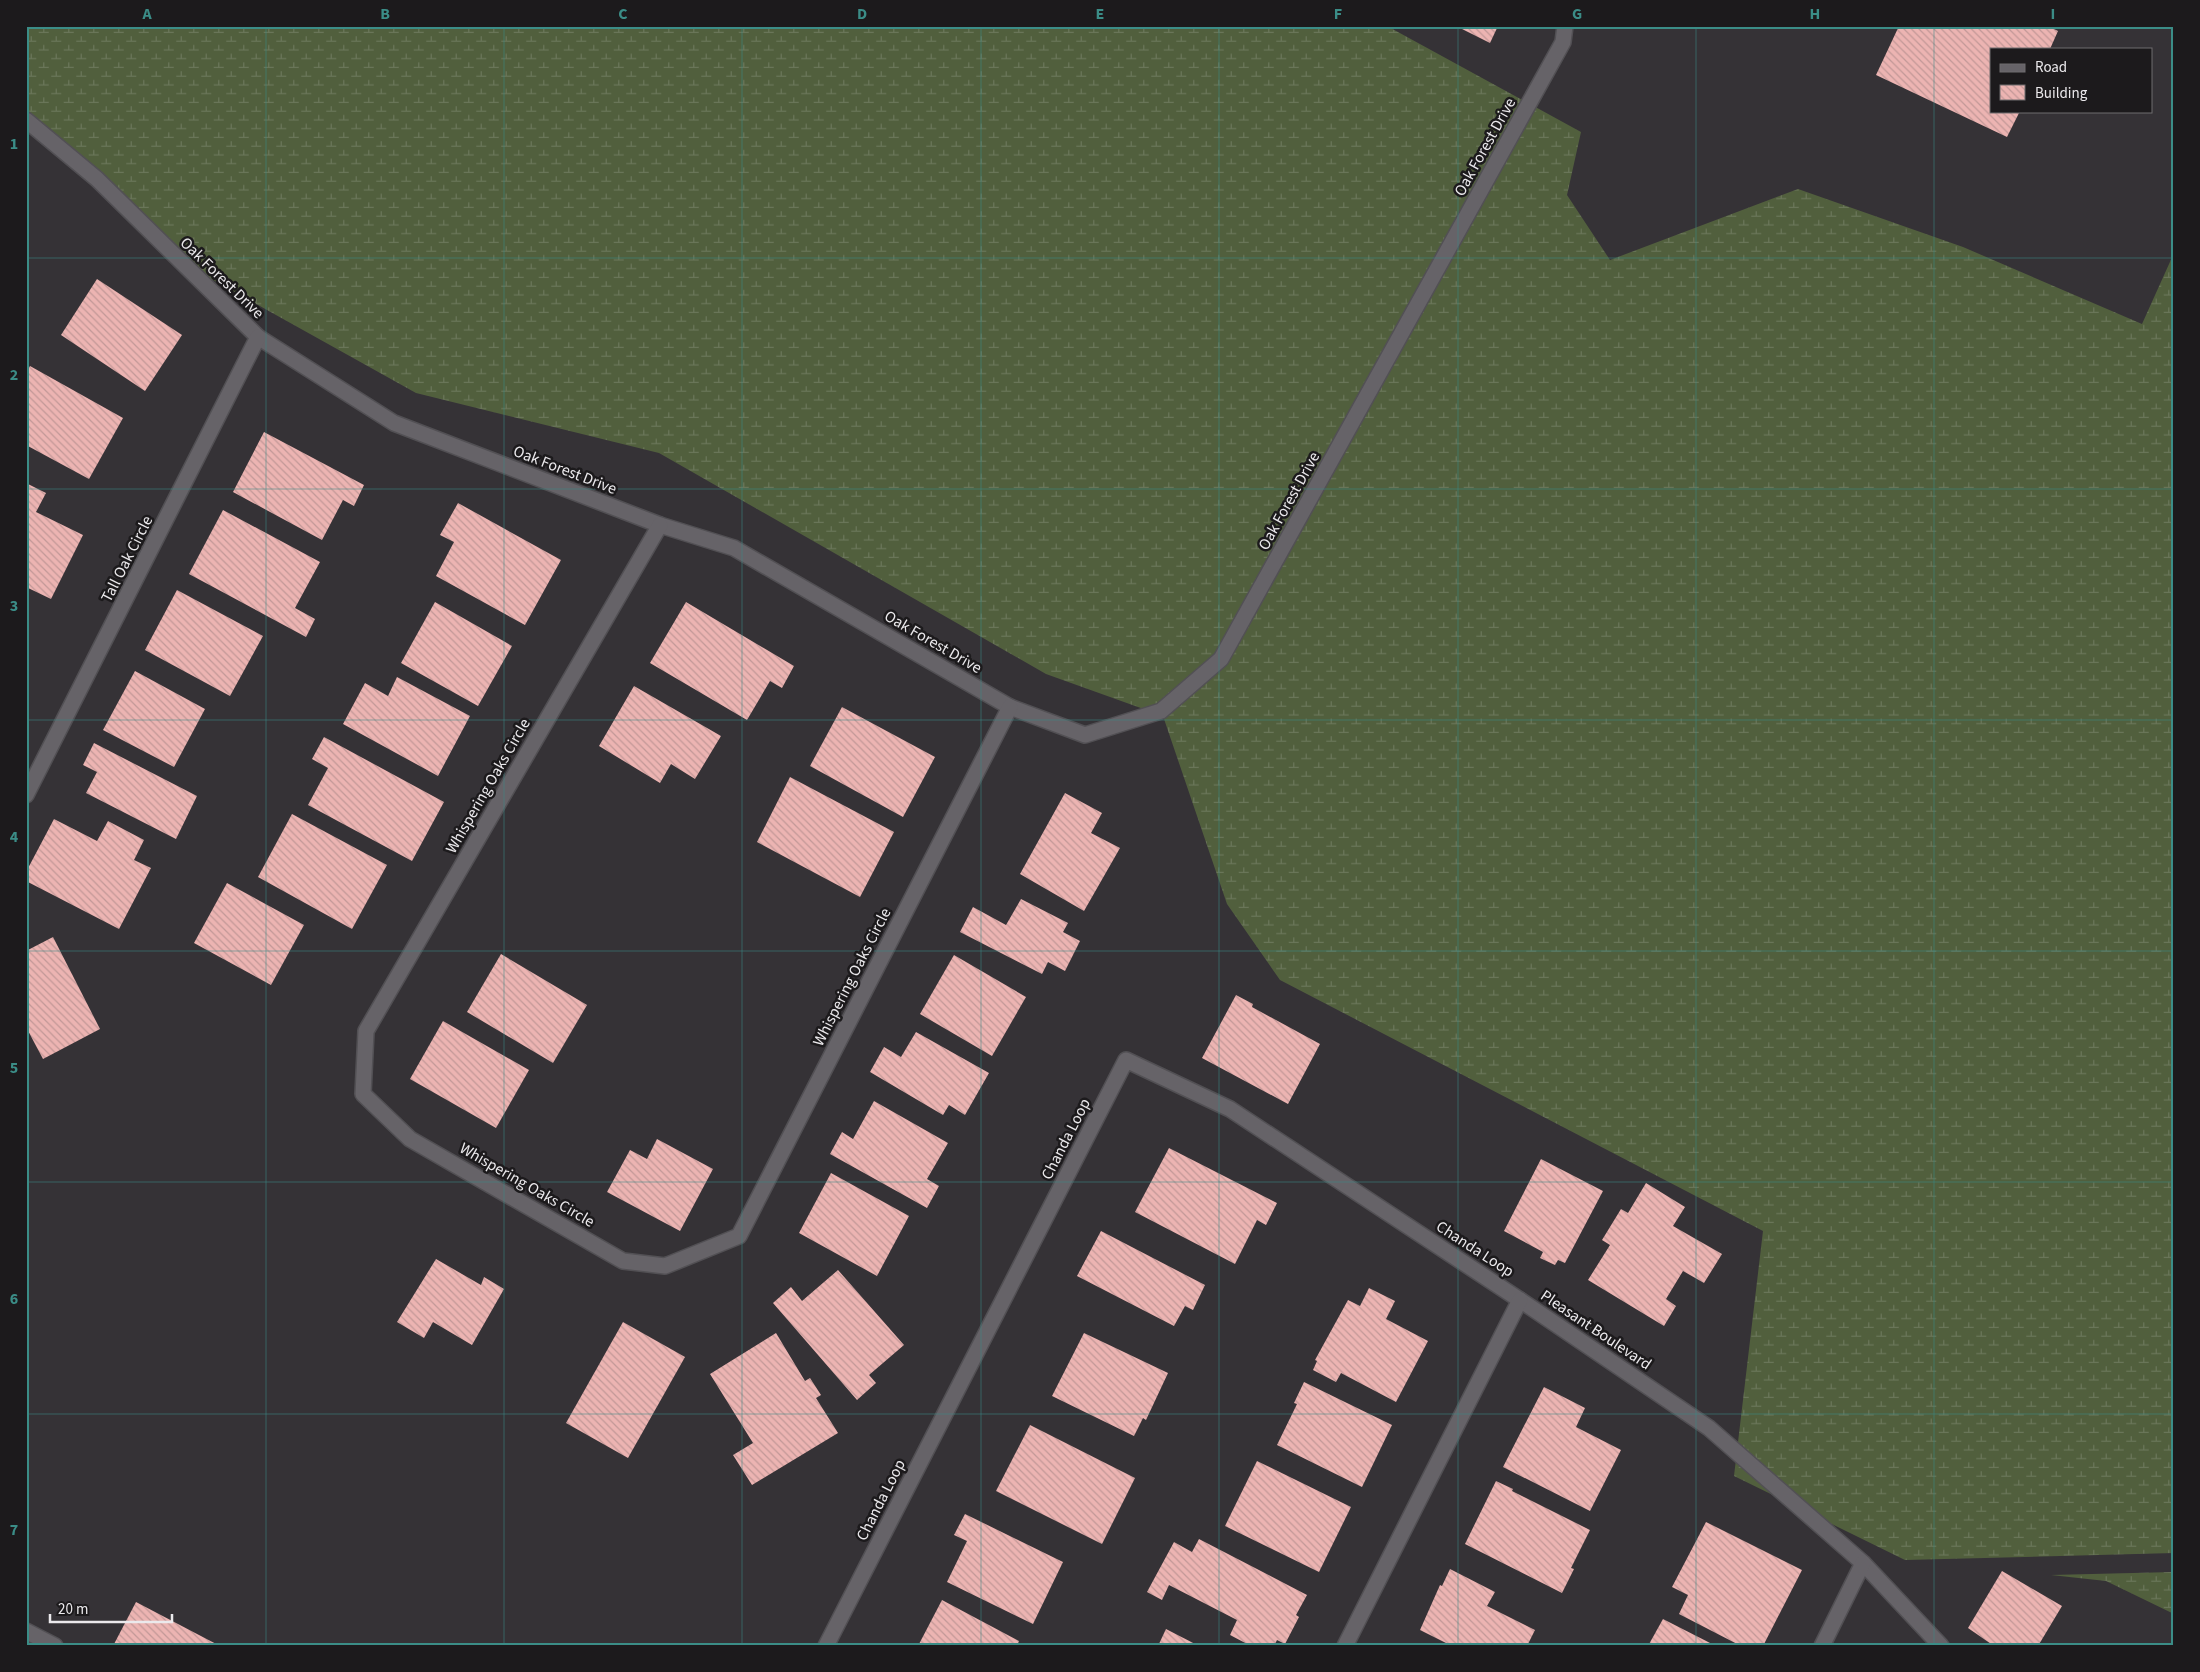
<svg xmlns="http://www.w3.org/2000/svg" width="2200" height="1672" viewBox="0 0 2200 1672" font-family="'Source Sans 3',sans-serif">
<defs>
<pattern id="wetland-marsh" width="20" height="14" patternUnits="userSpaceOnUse" patternTransform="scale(1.25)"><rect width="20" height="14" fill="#515f3d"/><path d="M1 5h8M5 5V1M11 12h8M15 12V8" fill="none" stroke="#6a7659"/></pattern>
<pattern id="building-back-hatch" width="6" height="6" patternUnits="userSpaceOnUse" patternTransform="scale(1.25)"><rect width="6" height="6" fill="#ecb4b2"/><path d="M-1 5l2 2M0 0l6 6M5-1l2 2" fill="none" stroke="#c29897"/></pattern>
</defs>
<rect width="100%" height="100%" fill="#353236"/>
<g fill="url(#wetland-marsh)">
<path d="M 26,26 L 1387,26 L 1581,132 L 1567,195 L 1610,260 L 1798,189 L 1963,247 L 2142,324 L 2174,253 L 2174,1553 L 1905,1560 L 1734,1476 L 1763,1231 L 1280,980 L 1227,904 L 1163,716 L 1046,674 L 659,453 L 416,393 L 188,266 L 26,112 Z"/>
<path d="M 2174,1572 L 2174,1614 L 2106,1581 L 2051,1575 Z"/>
</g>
<g fill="url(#building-back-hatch)">
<path d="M 1456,26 L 1498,26 L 1490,43 Z"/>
<path d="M 1899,26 L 2048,26 L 2058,31 L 2050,49 L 1991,49 L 1991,111 L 2020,111 L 2007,137 L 1876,75 Z"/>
<path d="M 97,279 L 182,335 L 145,391 L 61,335 Z"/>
<path d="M 30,366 L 123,418 L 89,479 L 26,445 L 26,372 Z"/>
<path d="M 264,432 L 364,485 L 354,506 L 343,500 L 322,540 L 233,492 Z"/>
<path d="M 26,483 L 46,493 L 36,512 L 83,535 L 51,599 L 26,587 Z"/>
<path d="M 458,503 L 561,560 L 525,625 L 436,576 L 454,542 L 440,535 Z"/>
<path d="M 223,510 L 320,562 L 295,608 L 315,619 L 306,637 L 189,574 Z"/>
<path d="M 177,590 L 263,636 L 230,696 L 145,650 Z"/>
<path d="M 435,602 L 512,646 L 478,706 L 401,663 Z"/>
<path d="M 686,602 L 794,666 L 782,688 L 770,681 L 747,720 L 650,663 Z"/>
<path d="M 135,671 L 205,709 L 174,767 L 103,730 Z"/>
<path d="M 397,677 L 470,716 L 438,776 L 343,724 L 365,683 L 388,696 Z"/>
<path d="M 634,686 L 721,736 L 695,779 L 671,764 L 660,783 L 599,746 Z"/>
<path d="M 842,707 L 935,757 L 903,817 L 810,766 Z"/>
<path d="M 324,737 L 444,802 L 412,861 L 308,805 L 328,768 L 312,759 Z"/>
<path d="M 94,743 L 197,796 L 176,839 L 86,793 L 97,772 L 83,765 Z"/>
<path d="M 790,777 L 894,832 L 860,897 L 757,842 Z"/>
<path d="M 1065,793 L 1102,813 L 1091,833 L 1120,848 L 1084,911 L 1020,874 Z"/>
<path d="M 292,814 L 387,865 L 352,929 L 258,877 Z"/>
<path d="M 54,819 L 97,841 L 108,821 L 144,840 L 134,860 L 151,868 L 119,929 L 26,881 L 26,872 Z"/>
<path d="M 227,883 L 304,925 L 271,985 L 194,943 Z"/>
<path d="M 1021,899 L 1068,923 L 1063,932 L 1080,941 L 1065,971 L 1048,962 L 1042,974 L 960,932 L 973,907 L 1006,925 Z"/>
<path d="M 53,937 L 100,1029 L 43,1059 L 26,1027 L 26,951 Z"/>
<path d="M 501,954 L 587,1005 L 553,1063 L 467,1012 Z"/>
<path d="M 954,955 L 1026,997 L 992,1056 L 920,1014 Z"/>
<path d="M 1236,995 L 1253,1004 L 1252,1007 L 1320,1044 L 1288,1104 L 1202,1058 Z"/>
<path d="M 443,1021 L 529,1070 L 496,1128 L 410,1079 Z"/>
<path d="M 916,1032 L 989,1073 L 965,1115 L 949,1105 L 943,1115 L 870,1072 L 884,1047 L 901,1057 Z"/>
<path d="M 874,1101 L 948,1143 L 927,1179 L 939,1186 L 927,1208 L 830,1154 L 842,1132 L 853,1139 Z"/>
<path d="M 657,1139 L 713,1169 L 680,1231 L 607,1192 L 630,1150 L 647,1159 Z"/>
<path d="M 1169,1148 L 1277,1203 L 1266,1225 L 1257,1220 L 1235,1264 L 1135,1212 Z"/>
<path d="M 1541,1159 L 1603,1191 L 1565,1263 L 1558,1260 L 1555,1265 L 1540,1258 L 1543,1252 L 1504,1231 Z"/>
<path d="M 831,1173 L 909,1216 L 877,1276 L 799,1233 Z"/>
<path d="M 1646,1183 L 1685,1207 L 1673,1226 L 1722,1254 L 1704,1283 L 1683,1271 L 1666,1299 L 1676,1306 L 1664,1326 L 1588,1280 L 1610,1245 L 1602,1240 L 1621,1209 L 1628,1213 Z"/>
<path d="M 1101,1231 L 1205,1285 L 1193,1310 L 1185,1306 L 1174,1326 L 1077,1276 Z"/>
<path d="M 436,1259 L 481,1285 L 484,1277 L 504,1289 L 472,1345 L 433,1322 L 424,1338 L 397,1322 Z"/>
<path d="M 838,1270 L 904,1345 L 869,1375 L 876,1383 L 857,1400 L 773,1303 L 791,1287 L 802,1301 Z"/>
<path d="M 1369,1288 L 1395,1301 L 1386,1319 L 1428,1341 L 1396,1402 L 1341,1373 L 1336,1382 L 1313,1370 L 1317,1361 L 1315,1360 L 1348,1300 L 1360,1306 Z"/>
<path d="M 623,1322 L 685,1357 L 628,1458 L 566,1423 Z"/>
<path d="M 776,1333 L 805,1381 L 810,1378 L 821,1395 L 816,1398 L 838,1433 L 752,1485 L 733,1455 L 753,1443 L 710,1374 Z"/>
<path d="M 1084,1333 L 1168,1373 L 1146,1420 L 1143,1418 L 1134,1436 L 1052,1396 Z"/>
<path d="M 1304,1382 L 1392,1425 L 1362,1487 L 1277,1445 L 1297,1404 L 1294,1403 Z"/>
<path d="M 1544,1387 L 1585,1408 L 1576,1427 L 1621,1450 L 1590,1511 L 1503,1467 Z"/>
<path d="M 1030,1425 L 1135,1478 L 1102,1544 L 996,1491 Z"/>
<path d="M 1257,1461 L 1351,1507 L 1319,1572 L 1225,1526 Z"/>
<path d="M 1496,1481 L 1513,1489 L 1512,1491 L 1590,1530 L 1571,1568 L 1574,1569 L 1562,1593 L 1465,1544 Z"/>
<path d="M 965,1514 L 1063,1562 L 1033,1624 L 947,1582 L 967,1541 L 954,1535 Z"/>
<path d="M 1706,1522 L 1802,1570 L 1763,1646 L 1741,1646 L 1679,1614 L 1688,1595 L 1672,1587 Z"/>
<path d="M 1199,1539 L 1307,1595 L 1296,1615 L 1299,1617 L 1285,1644 L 1277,1640 L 1274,1646 L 1251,1646 L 1230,1635 L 1237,1620 L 1169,1585 L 1162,1600 L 1147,1592 L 1174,1542 L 1192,1552 Z"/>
<path d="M 1450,1569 L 1495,1592 L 1487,1606 L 1535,1630 L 1527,1646 L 1452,1646 L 1420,1630 L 1440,1585 L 1442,1586 Z"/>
<path d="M 2002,1571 L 2062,1606 L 2038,1646 L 1994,1646 L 1968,1628 Z"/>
<path d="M 942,1600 L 1019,1641 L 1017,1646 L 918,1646 Z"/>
<path d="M 136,1602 L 220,1646 L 113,1646 Z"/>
<path d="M 1663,1619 L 1716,1646 L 1648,1646 Z"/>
<path d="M 1166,1629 L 1199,1646 L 1158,1646 Z"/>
</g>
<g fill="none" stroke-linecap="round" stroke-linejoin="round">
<defs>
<path id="lane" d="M 26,1631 L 55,1646"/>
<g id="street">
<path d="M 26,120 L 97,179 L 258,337 L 394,423 L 660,525 L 734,548 L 1010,707 L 1085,735 L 1161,711 L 1221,659 L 1563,42 L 1565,26"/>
<path d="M 660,525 L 366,1031 L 363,1094 L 410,1139 L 623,1261 L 665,1266 L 739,1236 L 1010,707"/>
<path d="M 26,795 L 258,337"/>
<path d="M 826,1646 L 1126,1060 L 1230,1109 L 1520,1300 L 1709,1428 L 1863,1563 L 1941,1646"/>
<path d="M 1345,1646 L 1520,1300"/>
<path d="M 1822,1646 L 1863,1563"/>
</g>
</defs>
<use href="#lane" stroke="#525054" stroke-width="18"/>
<use href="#street" stroke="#525054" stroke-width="18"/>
<use href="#lane" stroke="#666368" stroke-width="15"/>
<use href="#street" stroke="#666368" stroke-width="15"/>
</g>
<path fill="none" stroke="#3b8d87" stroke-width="1" stroke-opacity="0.55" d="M 266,26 L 266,1646M 504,26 L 504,1646M 742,26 L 742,1646M 981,26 L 981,1646M 1219,26 L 1219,1646M 1458,26 L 1458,1646M 1696,26 L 1696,1646M 1934,26 L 1934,1646M 26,258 L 2174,258M 26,489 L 2174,489M 26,720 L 2174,720M 26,951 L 2174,951M 26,1182 L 2174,1182M 26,1414 L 2174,1414"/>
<g text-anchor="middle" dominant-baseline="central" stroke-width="5" stroke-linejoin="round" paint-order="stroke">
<g font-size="16" fill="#ebe9ec" stroke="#1c1a1c">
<text transform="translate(1485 147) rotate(-61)">Oak Forest Drive</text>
<text transform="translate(222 278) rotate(44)">Oak Forest Drive</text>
<text transform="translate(565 470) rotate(21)">Oak Forest Drive</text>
<text transform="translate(1289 501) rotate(-61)">Oak Forest Drive</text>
<text transform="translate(127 559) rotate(-63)">Tall Oak Circle</text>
<text transform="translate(933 642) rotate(30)">Oak Forest Drive</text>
<text transform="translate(488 786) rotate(-60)">Whispering Oaks Circle</text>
<text transform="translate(852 977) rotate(-63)">Whispering Oaks Circle</text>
<text transform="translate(1066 1139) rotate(-63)">Chanda Loop</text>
<text transform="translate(527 1185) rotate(30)">Whispering Oaks Circle</text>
<text transform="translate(1475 1249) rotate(33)">Chanda Loop</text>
<text transform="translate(1596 1330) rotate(34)">Pleasant Boulevard</text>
<text transform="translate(881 1500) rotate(-63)">Chanda Loop</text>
</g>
</g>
<rect width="2200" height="1672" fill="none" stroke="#1c1a1c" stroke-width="55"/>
<rect x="1990" y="48" width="162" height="65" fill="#1c1a1c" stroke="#6f6d6f"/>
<rect x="2000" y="64" width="25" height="8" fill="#666368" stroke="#6f6d6f"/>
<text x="2035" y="72" font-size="15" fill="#ebe9ec">Road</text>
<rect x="2000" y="85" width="25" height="15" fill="url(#building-back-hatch)" stroke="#6f6d6f"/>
<text x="2035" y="98" font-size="15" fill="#ebe9ec">Building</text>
<path d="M50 1614v8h122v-8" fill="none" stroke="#ebe9ec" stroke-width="2.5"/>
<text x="58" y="1614" font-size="15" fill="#ebe9ec" stroke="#1c1a1c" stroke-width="4" paint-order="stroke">20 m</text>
<rect x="28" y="28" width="2144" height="1616" fill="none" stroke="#3b8d87" stroke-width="2"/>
<g font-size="16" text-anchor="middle" font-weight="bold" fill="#3b8d87">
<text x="147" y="19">A</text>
<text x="385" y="19">B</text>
<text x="623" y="19">C</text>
<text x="862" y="19">D</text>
<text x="1100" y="19">E</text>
<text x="1338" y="19">F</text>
<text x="1577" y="19">G</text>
<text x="1815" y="19">H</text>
<text x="2053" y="19">I</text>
<text x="14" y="149">1</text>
<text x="14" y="380">2</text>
<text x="14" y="611">3</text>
<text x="14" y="842">4</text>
<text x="14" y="1073">5</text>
<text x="14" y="1304">6</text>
<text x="14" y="1535">7</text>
</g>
</svg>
